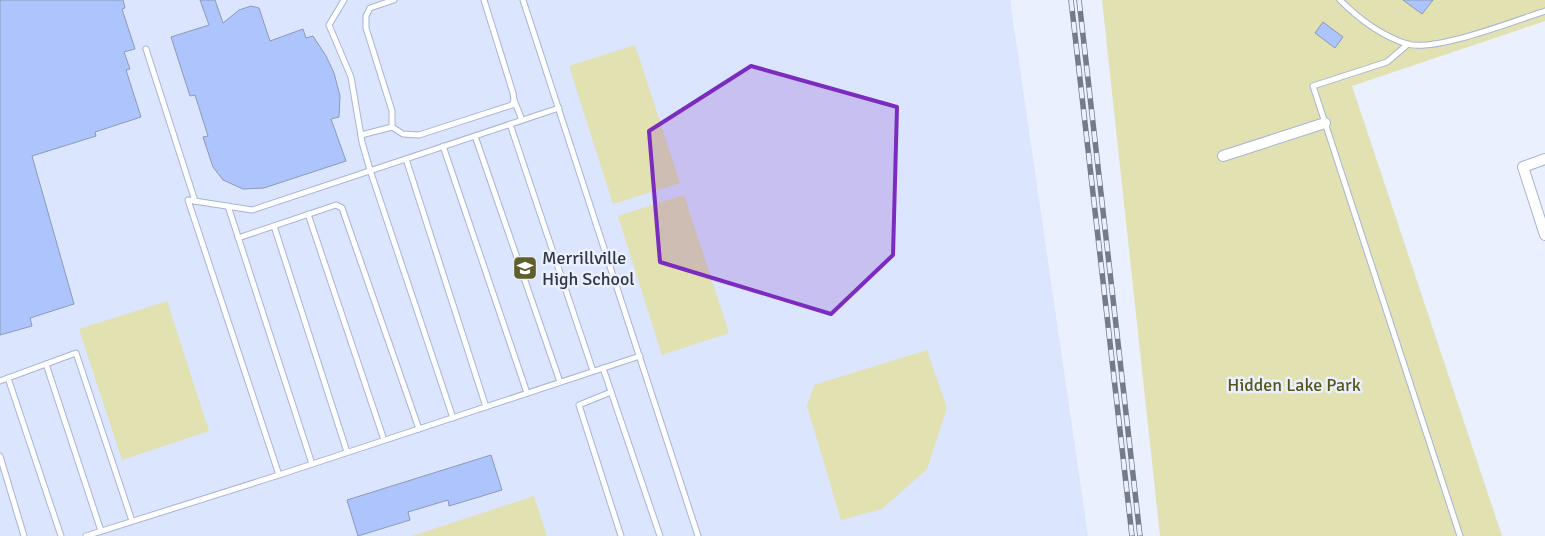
<svg xmlns="http://www.w3.org/2000/svg" width="1545" height="536" viewBox="0 0 1545 536" font-family="Signika,sans-serif">
<rect width="100%" height="100%" fill="#eaf0fd"/>
<path fill="#dbe5fd" d="M 0,0 L 1010,0 L 1088,536 L 0,536 Z"/>
<g fill="#e1e1b1">
<path d="M 1102,0 L 1545,0 L 1545,21 L 1352,86 L 1502,536 L 1160,536 Z"/>
<path d="M 635,45 L 680,183 L 613,204 L 569,66 Z"/>
<path d="M 684,195 L 729,333 L 662,355 L 618,216 Z"/>
<path d="M 167,301 L 209,431 L 122,460 L 79,329 Z"/>
<path d="M 927,350 L 947,408 L 927,469 L 882,509 L 841,520 L 807,406 L 814,385 Z"/>
<path d="M 534,496 L 547,536 L 412,536 Z"/>
</g>
<g fill="#adc5fc" stroke="#8c99b7">
<path d="M 0,0 L 123,0 L 125,8 L 122,9 L 135,49 L 124,52 L 130,69 L 126,70 L 141,117 L 95,132 L 96,136 L 32,156 L 74,304 L 30,318 L 32,326 L 0,335 Z"/>
<path d="M 200,0 L 215,0 L 223,23 L 239,10 L 251,6 L 259,8 L 270,41 L 303,29 L 306,38 L 313,36 L 326,56 L 334,73 L 340,96 L 339,117 L 331,119 L 346,161 L 264,188 L 243,189 L 223,180 L 213,167 L 203,137 L 208,136 L 195,95 L 190,96 L 171,37 L 209,25 Z"/>
<path d="M 1403,0 L 1433,0 L 1422,14 Z"/>
<path d="M 1323,22 L 1343,37 L 1335,48 L 1315,33 Z"/>
<path d="M 491,455 L 502,490 L 449,506 L 448,500 L 408,512 L 410,520 L 358,536 L 347,500 Z"/>
</g>
<g fill="none" stroke-linecap="round" stroke-linejoin="round">
<defs>
<g id="service">
<path d="M 344,0 L 329,25 L 351,77 L 362,142 L 370,170 L 453,418"/>
<path d="M 523,0 L 698,536"/>
<path d="M 1340,0 C 1358,18 1382,36 1407,44 C 1435,52 1515,21 1545,11"/>
<path d="M 1408,44 L 1387,62 L 1313,86 L 1460,536"/>
<path d="M 146,49 L 195,201"/>
<path d="M 514,100 L 522,120"/>
<path d="M 510,124 L 593,371"/>
<path d="M 392,127 L 392,111 L 366,28 L 366,16 L 370,8 L 394,0"/>
<path d="M 361,135 L 392,127 L 403,134 L 419,135 L 512,105 L 514,100 L 513,93 L 484,0"/>
<path d="M 475,136 L 560,382"/>
<path d="M 443,146 L 527,393"/>
<path d="M 406,159 L 486,407"/>
<path d="M 228,206 L 312,464"/>
<path d="M 308,214 L 384,440"/>
<path d="M 274,226 L 347,452"/>
<path d="M 238,238 L 336,205 L 342,208 L 419,429"/>
<path d="M 46,364 L 101,531"/>
<path d="M 603,368 L 660,536"/>
<path d="M 8,378 L 61,536"/>
<path d="M 0,381 L 76,353 L 132,521"/>
<path d="M 611,392 L 579,405 L 621,536"/>
<path d="M 0,456 L 24,536"/>
<path d="M 279,475 L 188,200 L 252,210 L 559,108"/>
<path d="M 86,536 L 279,475 L 640,356"/>
</g>
<g id="minor">
<path d="M 1223,156 L 1325,123"/>
<path d="M 1545,159 L 1523,167 L 1545,235"/>
</g>
</defs>
<use href="#service" stroke="#a7b4d3" stroke-width="7"/>
<use href="#minor" stroke="#a7b4d3" stroke-width="12"/>
<use href="#service" stroke="#fff" stroke-width="5"/>
<use href="#minor" stroke="#fff" stroke-width="10"/>
<defs>
<g id="rail">
<path d="M 1071,0 L 1132,536"/>
<path d="M 1079,0 L 1140,536"/>
</g>
</defs>
<use href="#rail" stroke="#767b88" stroke-width="5.5"/>
<use href="#rail" stroke="#eaf0fd" stroke-width="4" stroke-dasharray="11" stroke-linecap="butt"/>
</g>
<path fill="#7b2cbf" fill-opacity="0.2" stroke="#7b2cbf" stroke-width="4" stroke-linejoin="round" d="M 751,66 L 897,107 L 893,255 L 831,314 L 660,262 L 649,131 Z"/>
<defs>
<symbol id="school-square" viewBox="-11 -11 22 22"><rect x="-9" y="-9" width="18" height="18" rx="4" fill="#605f2c" stroke="#eaf0fd"/><path d="M0-5L7-2L0 1L-7-2ZM-4 1L0 2.5L4 1V4Q0 6-4 4Z" fill="#fff"/></symbol>
</defs>
<g fill-rule="evenodd">
<use href="#school-square" x="511" y="254" width="28" height="28"/>
</g>
<g text-anchor="middle" dominant-baseline="central" stroke-width="5" stroke-linejoin="round" paint-order="stroke">
<g font-size="18" fill="#313643" stroke="#eaf0fd" text-anchor="start">
<text x="542" y="258">Merrillville<tspan x="542" dy="21">High School</tspan></text>
</g>
<g font-size="18" fill="#57561a" stroke="#eaf0fd">
<text x="1294" y="385">Hidden Lake Park</text>
</g>
</g>
</svg>
